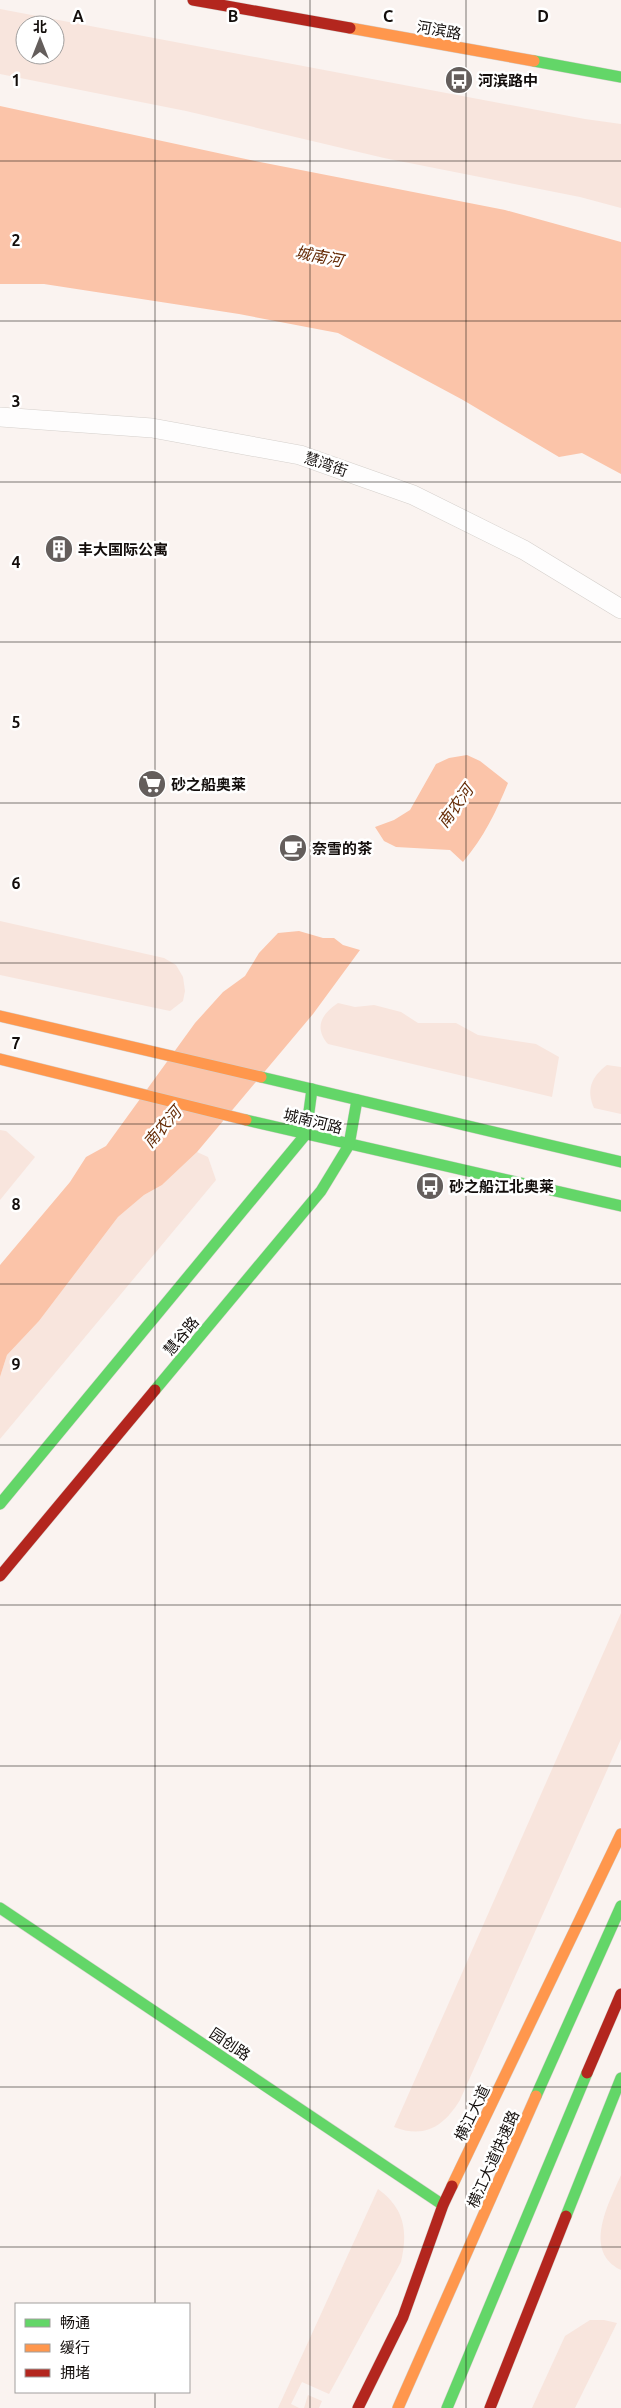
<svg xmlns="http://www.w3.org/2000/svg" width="621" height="2408" viewBox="0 0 621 2408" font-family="Ubuntu,'Noto Sans SC',sans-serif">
<rect width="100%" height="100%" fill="#faf3f0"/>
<g fill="#f8e5dd" fill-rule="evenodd">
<path d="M 0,9 L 585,119 L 621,124 L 621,208 L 580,197 L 384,158 L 186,111 L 0,74 ZM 25,25 L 55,25 L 55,55 L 25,55 Z"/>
<path d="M 0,921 L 164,958 L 176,965 L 183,977 L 185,991 L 183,1001 L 170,1011 L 0,975 Z"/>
<path d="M 338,1003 L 355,1007 L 374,1005 L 401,1012 L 418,1023 L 456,1023 L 478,1035 L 536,1044 L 559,1057 L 552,1097 L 328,1044 C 314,1028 321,1014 338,1003 Z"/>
<path d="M 607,1065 L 621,1067 L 621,1114 L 594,1108 C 586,1090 591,1077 607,1065 Z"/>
<path d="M 0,1130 L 6,1131 L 35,1157 L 0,1200 Z"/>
<path d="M 197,1152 L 208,1157 L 216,1180 L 0,1439 L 0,1377 L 7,1355 L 39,1321 L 118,1217 L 144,1195 L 162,1185 Z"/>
<path d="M 621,1613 L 621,1739 L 460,2100 C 444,2126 425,2139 394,2127 Z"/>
<path d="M 621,2175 L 621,2270 C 582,2251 609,2203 621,2175 Z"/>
<path d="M 378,2189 C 405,2209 408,2231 401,2262 L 329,2394 L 302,2382 L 291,2404 L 299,2408 L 278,2408 Z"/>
<path d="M 590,2320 L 604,2320 L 617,2323 L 575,2408 L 532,2408 L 565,2336 Z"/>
<path d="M 308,2395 L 322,2401 L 319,2408 L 304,2408 Z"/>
</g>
<g fill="#fbc4a9">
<path d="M 0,106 L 260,162 L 505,210 L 621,242 L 621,474 L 582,453 L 559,457 L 463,400 L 338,333 L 239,314 L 44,284 L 0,284 Z"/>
<path d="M 467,755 L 480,761 L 508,783 C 496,812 484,837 463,862 L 450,850 L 396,847 L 384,841 L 375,827 L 394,820 L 410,810 L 436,764 L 449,758 Z"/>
<path d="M 299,931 L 323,938 L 334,938 L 343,945 L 360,950 L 313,1014 L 197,1152 L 162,1185 L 144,1195 L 118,1217 L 39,1321 L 7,1355 L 0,1377 L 0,1265 L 70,1182 L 86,1157 L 106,1146 L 195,1023 L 223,992 L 245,976 L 259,953 L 278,933 Z"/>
</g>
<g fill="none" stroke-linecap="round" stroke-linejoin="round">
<defs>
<path id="street" d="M 0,417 L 152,428 L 300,455 L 413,495 L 524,550 L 621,609"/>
<g id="fast">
<path d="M 534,61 L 621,77"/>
<path d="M 261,1077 L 621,1162"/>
<path d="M 246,1120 L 621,1206"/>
<path d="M 155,1390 L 321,1191 L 349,1145 L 357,1100"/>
<path d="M 0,1504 L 306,1134 L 312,1089"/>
<path d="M 0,1908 L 443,2205"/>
<path d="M 536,2096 L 621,1906"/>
<path d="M 566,2216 L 621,2078"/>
<path d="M 447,2408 L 587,2073"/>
</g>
<g id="slow">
<path d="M 350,28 L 534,61"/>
<path d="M 0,1016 L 261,1077"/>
<path d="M 0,1059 L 246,1120"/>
<path d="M 452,2186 L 621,1834"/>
<path d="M 398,2408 L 536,2096"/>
</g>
<g id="jam">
<path d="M 193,0 L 350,28"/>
<path d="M 0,1576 L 155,1390"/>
<path d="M 587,2073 L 621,1994"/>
<path d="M 358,2408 L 403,2317 L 443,2205 L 452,2186"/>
<path d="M 490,2408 L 566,2216"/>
</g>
</defs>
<use href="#street" stroke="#d5d0cc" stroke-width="20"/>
<use href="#fast" stroke="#d5d0cc" stroke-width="12"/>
<use href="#slow" stroke="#d5d0cc" stroke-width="12"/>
<use href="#jam" stroke="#d5d0cc" stroke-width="12"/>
<use href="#street" stroke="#fefdfd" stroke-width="19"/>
<use href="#fast" stroke="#63d668" stroke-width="11"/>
<use href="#slow" stroke="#ff974d" stroke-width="11"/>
<use href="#jam" stroke="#b3261e" stroke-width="11"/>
</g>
<path fill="none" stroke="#130e0c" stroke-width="1" stroke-opacity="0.55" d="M 155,0 L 155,2304M 310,0 L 310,2408M 466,0 L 466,2408M 0,161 L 621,161M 0,321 L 621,321M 0,482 L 621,482M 0,642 L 621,642M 0,803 L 621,803M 0,963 L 621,963M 0,1124 L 621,1124M 0,1284 L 621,1284M 0,1445 L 621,1445M 0,1605 L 621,1605M 0,1766 L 621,1766M 0,1926 L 621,1926M 0,2087 L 621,2087M 0,2247 L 621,2247M 155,2392 L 155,2408"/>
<defs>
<symbol id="bus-disc" viewBox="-11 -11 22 22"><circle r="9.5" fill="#645e5c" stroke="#fff"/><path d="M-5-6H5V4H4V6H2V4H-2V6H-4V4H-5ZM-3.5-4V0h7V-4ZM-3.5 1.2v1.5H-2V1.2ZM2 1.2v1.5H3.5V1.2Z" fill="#fff"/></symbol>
<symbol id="building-disc" viewBox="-11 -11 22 22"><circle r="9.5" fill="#645e5c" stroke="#fff"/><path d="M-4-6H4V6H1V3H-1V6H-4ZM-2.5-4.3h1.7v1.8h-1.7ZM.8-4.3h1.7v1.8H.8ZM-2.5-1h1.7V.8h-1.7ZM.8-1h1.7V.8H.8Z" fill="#fff"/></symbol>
<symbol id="supermarket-disc" viewBox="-11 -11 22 22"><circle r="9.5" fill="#645e5c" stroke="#fff"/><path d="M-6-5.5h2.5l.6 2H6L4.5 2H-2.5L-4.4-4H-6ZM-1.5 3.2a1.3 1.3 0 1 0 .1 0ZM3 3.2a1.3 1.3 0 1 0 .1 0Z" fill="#fff"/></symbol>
<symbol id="cafe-disc" viewBox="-11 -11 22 22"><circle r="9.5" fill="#645e5c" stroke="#fff"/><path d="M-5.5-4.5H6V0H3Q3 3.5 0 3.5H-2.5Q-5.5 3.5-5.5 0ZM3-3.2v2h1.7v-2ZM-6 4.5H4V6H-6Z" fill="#fff"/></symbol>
</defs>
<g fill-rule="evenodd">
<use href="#bus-disc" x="443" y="64" width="32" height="32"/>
<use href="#building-disc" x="43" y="533" width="32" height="32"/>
<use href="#supermarket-disc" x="136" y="768" width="32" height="32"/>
<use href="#cafe-disc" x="277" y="832" width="32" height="32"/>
<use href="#bus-disc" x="414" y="1170" width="32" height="32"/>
</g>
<g text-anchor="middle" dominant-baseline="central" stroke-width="5" stroke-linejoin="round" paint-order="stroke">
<g font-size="15" fill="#130e0c" stroke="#fff">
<text transform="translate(439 30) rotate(10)">河滨路</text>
<text transform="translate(326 464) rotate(19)">慧湾街</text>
<text transform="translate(313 1121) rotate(14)">城南河路</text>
<text transform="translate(181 1336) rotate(-50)">慧谷路</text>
<text transform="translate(230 2044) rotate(34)">园创路</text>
<text transform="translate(472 2113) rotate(-64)">横江大道</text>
<text transform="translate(493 2159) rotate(-66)">横江大道快速路</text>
</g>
<g font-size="15" font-weight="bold" fill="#130e0c" stroke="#fff" text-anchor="start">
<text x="478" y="80">河滨路中</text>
<text x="78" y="549">丰大国际公寓</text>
<text x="171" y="784">砂之船奥莱</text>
<text x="312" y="848">奈雪的茶</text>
<text x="449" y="1186">砂之船江北奥莱</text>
</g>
<g font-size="16" font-style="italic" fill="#662c07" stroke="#fff">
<text transform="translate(319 256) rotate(11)">城南河</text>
<text transform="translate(455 806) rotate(-54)">南农河</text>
<text transform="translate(162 1127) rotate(-49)">南农河</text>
</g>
</g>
<g font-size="16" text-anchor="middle" font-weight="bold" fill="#130e0c" stroke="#fff" stroke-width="5" stroke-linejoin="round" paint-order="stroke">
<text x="78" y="22">A</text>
<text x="233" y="22">B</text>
<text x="388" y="22">C</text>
<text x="543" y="22">D</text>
<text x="16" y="86">1</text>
<text x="16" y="246">2</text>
<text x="16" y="407">3</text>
<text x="16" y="568">4</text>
<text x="16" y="728">5</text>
<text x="16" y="889">6</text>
<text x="16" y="1049">7</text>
<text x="16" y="1210">8</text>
<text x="16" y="1370">9</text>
</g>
<rect x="15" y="2303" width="175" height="90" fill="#ffffff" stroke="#a19f9e"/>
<rect x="25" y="2319" width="25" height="8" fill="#63d668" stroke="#a19f9e"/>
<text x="60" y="2328" font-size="15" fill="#130e0c">畅通</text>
<rect x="25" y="2344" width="25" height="8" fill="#ff974d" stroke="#a19f9e"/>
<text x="60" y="2353" font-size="15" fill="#130e0c">缓行</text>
<rect x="25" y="2369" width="25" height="8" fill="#b3261e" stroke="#a19f9e"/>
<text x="60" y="2378" font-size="15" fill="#130e0c">拥堵</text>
<g transform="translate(40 40)"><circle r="24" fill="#ffffff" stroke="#a19f9e"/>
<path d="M0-4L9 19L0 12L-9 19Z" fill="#645e5c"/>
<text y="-8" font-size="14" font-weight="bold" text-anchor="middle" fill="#130e0c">北</text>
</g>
</svg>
